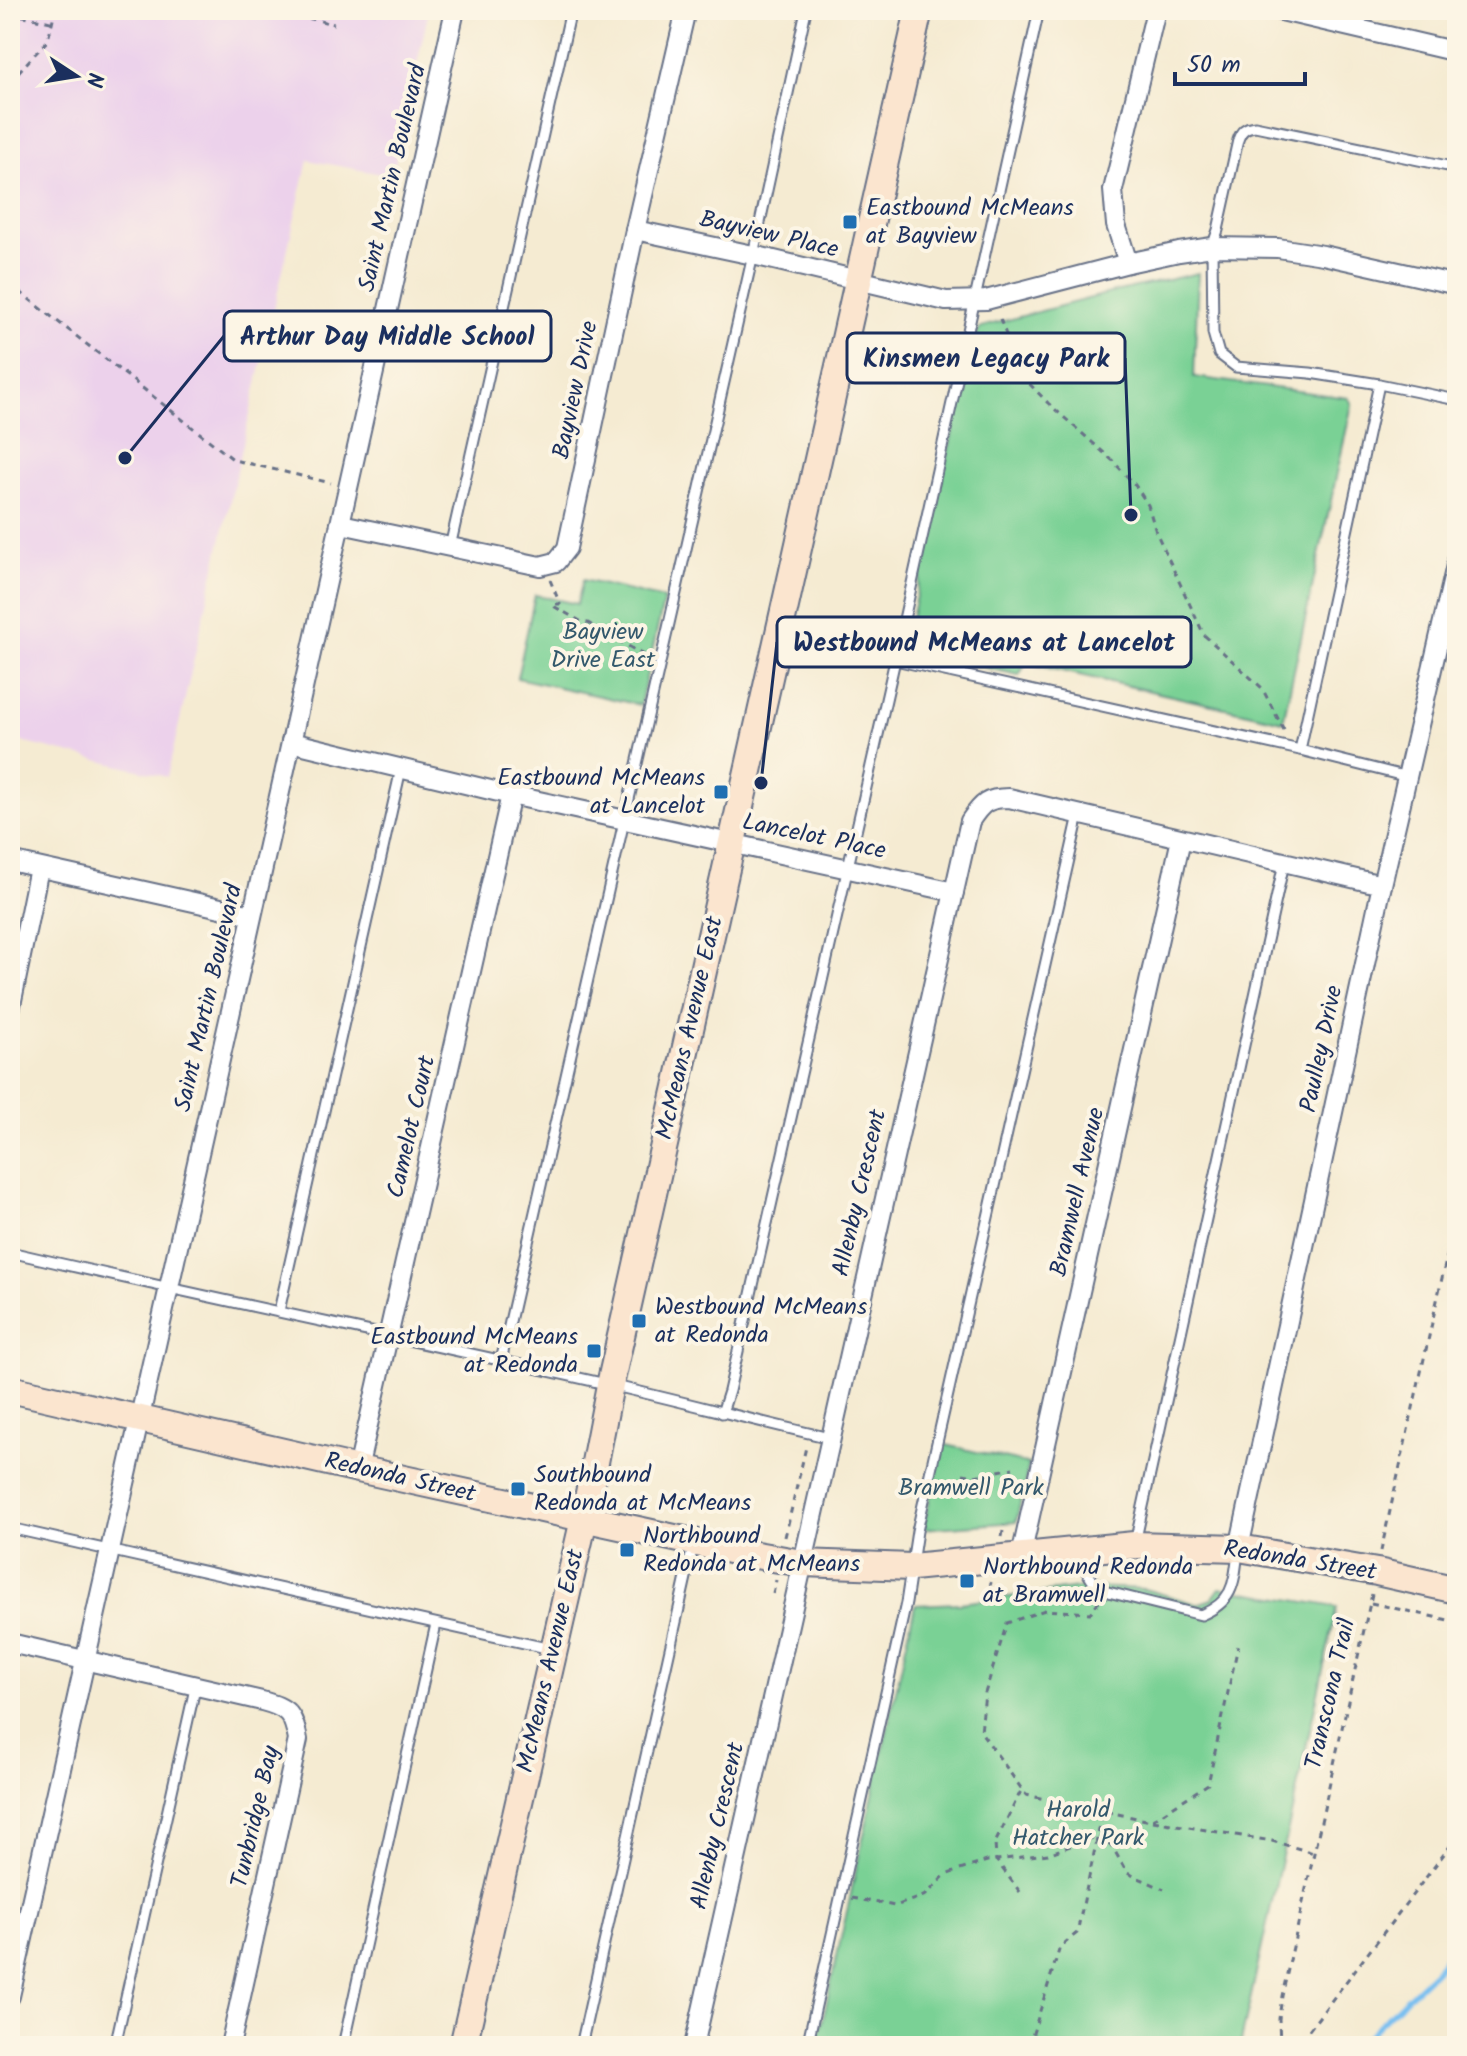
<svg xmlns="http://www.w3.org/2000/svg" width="1467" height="2056" viewBox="0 0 1467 2056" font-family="Kalam,sans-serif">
<rect width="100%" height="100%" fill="#fcf5e5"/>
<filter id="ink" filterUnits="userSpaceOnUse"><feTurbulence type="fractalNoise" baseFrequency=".0125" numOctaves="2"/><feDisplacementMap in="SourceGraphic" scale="16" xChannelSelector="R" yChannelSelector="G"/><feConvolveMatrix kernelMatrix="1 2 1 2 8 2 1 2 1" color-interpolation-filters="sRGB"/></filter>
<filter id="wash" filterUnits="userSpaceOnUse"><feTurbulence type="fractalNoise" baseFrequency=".006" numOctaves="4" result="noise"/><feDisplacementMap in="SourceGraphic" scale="32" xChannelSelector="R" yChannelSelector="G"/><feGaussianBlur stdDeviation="1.8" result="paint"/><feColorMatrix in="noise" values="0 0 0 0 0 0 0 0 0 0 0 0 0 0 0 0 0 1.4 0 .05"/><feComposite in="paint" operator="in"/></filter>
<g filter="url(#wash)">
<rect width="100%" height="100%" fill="#f5ebd2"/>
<path fill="#ecd1eb" d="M 23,10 L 429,10 L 392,176 L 308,160 L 167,777 L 10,739 L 10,66 Z"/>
<g fill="#7ad195" stroke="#4a807a" stroke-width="2">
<path d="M 1198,273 L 1194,377 L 1348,398 L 1352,404 L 1283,721 L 1026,663 L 1019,675 L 920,653 L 909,641 L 909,627 L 974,337 L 981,327 L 1114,292 Z"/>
<path d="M 583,580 L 664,599 L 640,705 L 517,678 L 535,595 L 577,604 Z"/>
<path d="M 942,1444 L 1029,1464 L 1016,1522 L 923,1529 Z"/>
<path d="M 1087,1587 L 1144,1589 L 1197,1604 L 1212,1599 L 1220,1588 L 1337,1607 L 1240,2046 L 817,2046 L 915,1605 L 960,1603 Z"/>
</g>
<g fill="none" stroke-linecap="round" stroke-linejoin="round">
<path stroke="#78bff0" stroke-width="5" d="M 1357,2046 L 1435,1971 L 1457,1941"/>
</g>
</g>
<g filter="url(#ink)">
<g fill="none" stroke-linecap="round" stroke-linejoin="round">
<defs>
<g id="lane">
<path d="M 1457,168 L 1255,126 C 1245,127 1241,131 1238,140 L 1218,230 L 1212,247 L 1213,333 L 1219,354 L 1236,367 L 1310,373 L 1379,384 L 1457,400"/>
<path d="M 450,547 L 571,10"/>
<path d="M 895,660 L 1300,750 L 1408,777"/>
<path d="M 1300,750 L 1379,384"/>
<path d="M 10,1252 C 208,1298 408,1339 606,1384 C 681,1401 755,1421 830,1438"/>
<path d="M 279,1311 L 401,769"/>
<path d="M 501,1361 L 753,255 L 806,10"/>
<path d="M 722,1413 L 729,1391 L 895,660 L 1039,10"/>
<path d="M 10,1528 L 551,1649"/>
<path d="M 1135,1543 L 1284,863"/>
<path d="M 1077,1556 L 1092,1580 L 1104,1591 L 1201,1615 C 1234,1601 1234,1584 1238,1551"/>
<path d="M 115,2046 L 196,1684"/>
<path d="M 343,2046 L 436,1624"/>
<path d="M 581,2046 L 693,1546"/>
<path d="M 807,2046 L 906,1603 L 917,1531 L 1079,815"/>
</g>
<g id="street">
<path d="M 1277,10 L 1457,52"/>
<path d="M 635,230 L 753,255 L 946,301 L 986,300 L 1128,263 L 1179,252 L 1212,247 L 1278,248 L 1323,255 L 1457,285"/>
<path d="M 1128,263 L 1116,225 L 1113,190 L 1156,10"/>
<path d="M 341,524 L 540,566 L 556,562 L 567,548 L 635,230 L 686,10"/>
<path d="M 291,742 L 511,795 L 954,892"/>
<path d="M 10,861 L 252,915"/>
<path d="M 10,1010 L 39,868"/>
<path d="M 358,1469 L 511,795"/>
<path d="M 1239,1548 L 1382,885 L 1457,561"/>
<path d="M 1021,1556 L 1181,839"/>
<path d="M 10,1643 L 262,1701 C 288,1708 293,1713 298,1740 L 230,2046"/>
<path d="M 10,1996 C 157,1334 309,672 455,10"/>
<path d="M 694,2046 L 970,821 C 982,803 987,798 1009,798 L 1382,885"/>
</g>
<g id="secondary">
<path d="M 10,1389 L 358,1469 L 739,1552 L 802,1563 L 912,1567 L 1134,1545 L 1239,1548 L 1377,1572 L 1457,1590"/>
<path d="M 463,2046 L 584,1519 L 610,1385 L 919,10"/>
</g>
</defs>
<use href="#lane" stroke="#677187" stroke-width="13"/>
<use href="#street" stroke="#677187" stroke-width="22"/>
<use href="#secondary" stroke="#677187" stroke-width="30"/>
<g stroke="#677187" stroke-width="3" stroke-dasharray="6 6" stroke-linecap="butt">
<path d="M 273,11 L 285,13 L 286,10"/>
<path d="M 10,13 L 55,23"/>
<path d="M 285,13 L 334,24"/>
<path d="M 10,81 L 48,40 L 55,10"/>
<path d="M 10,284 L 234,460 L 331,483"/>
<path d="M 1000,319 L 1022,376 L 1048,403 L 1113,461 L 1135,485 L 1148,505 L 1156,532 L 1204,635 L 1262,688 L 1285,732"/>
<path d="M 550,580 L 560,604 L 553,604 L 555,607 L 582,622 L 588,623 L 649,658"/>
<path d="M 963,1474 L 975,1476 L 1013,1468"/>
<path d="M 785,1537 L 806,1447"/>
<path d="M 1002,1537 L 1004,1525"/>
<path d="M 1381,1551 L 1457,1211"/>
<path d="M 773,1594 L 776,1580"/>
<path d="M 988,1597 L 991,1582"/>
<path d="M 1099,1601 L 1090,1613 L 1045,1610 L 1007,1623 L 985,1693 L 981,1732 L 1026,1795 L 1151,1821 L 1208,1784 L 1238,1646"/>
<path d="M 1371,1603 L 1457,1622"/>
<path d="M 1153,1821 L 1272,1841 L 1314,1853"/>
<path d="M 1020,1892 L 996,1860 L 995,1843 L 1022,1789"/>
<path d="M 852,1898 L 895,1906 L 926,1895 L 945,1875 L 987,1861 L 1048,1854 L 1098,1836 L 1112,1846 L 1127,1873 L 1164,1889"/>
<path d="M 1309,2030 L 1457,1837"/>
<path d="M 247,2043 L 263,2046"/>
<path d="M 1029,2046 L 1060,1947 L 1077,1933 L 1103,1811"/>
<path d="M 1280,2046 L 1279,2019 L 1282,1996 L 1372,1594"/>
</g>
<use href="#lane" stroke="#fff" stroke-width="9"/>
<use href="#street" stroke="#fff" stroke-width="18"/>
<use href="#secondary" stroke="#fbe5cf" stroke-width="26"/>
</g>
</g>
<g fill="#1f6fb2" stroke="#fcf5e5" stroke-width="3">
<rect x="842" y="214" width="16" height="16" rx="4"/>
<rect x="713" y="784" width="16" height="16" rx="4"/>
<rect x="631" y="1313" width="16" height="16" rx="4"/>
<rect x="586" y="1343" width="16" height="16" rx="4"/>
<rect x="510" y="1481" width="16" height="16" rx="4"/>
<rect x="619" y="1542" width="16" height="16" rx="4"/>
<rect x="959" y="1573" width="16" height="16" rx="4"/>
</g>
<g text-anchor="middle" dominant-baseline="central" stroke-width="8" stroke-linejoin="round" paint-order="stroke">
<g font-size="24" fill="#1b2f5e" stroke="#fcf5e5">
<text transform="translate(393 178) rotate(-77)">Saint Martin Boulevard</text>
<text transform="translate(769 235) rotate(13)">Bayview Place</text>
<text transform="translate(576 390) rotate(-78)">Bayview Drive</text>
<text transform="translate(814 837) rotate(12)">Lancelot Place</text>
<text transform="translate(209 998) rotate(-77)">Saint Martin Boulevard</text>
<text transform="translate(690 1028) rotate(-77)">McMeans Avenue East</text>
<text transform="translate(1322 1049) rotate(-78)">Paulley Drive</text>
<text transform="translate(412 1127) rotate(-77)">Camelot Court</text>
<text transform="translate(1078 1192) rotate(-77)">Bramwell Avenue</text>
<text transform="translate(860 1193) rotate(-77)">Allenby Crescent</text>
<text transform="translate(400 1478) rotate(13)">Redonda Street</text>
<text transform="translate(1300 1561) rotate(9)">Redonda Street</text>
<text transform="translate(551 1661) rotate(-77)">McMeans Avenue East</text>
<text transform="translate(1331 1694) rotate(-77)">Transcona Trail</text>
<text transform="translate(256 1817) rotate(-77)">Tunbridge Bay</text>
<text transform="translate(718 1826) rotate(-77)">Allenby Crescent</text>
</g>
<g font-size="24" fill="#1b2f5e" stroke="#fcf5e5" text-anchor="start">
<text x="866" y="208">Eastbound McMeans<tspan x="866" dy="28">at Bayview</tspan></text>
<text x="705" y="778" text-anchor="end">Eastbound McMeans<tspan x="705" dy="28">at Lancelot</tspan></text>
<text x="655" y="1307">Westbound McMeans<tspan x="655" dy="28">at Redonda</tspan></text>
<text x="578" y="1337" text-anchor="end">Eastbound McMeans<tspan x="578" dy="28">at Redonda</tspan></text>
<text x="534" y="1475">Southbound<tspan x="534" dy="28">Redonda at McMeans</tspan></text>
<text x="643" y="1536">Northbound<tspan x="643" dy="28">Redonda at McMeans</tspan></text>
<text x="983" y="1567">Northbound Redonda<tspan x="983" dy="28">at Bramwell</tspan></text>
</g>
<g font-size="24" fill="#33586c" stroke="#fcf5e5">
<text x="603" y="632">Bayview<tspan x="603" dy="28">Drive East</tspan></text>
<text x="971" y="1488">Bramwell Park</text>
<text x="1078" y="1810">Harold<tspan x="1078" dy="28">Hatcher Park</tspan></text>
</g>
</g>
<path fill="none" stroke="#1b2f5e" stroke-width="3" d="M125 458L224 336M1131 515L1125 358M761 783L777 642"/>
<g fill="#1b2f5e" stroke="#fcf5e5" stroke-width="3">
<circle cx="125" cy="458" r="8"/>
<circle cx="1131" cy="515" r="8"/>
<circle cx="761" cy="783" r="8"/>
</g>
<g fill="#fcf5e5" stroke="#1b2f5e" stroke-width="3">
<rect x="224" y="311" width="327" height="50" rx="8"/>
<rect x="847" y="333" width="278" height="50" rx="8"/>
<rect x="777" y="617" width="414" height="50" rx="8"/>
</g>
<g font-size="26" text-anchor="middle" font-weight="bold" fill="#1b2f5e">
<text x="387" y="345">Arthur Day Middle School</text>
<text x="986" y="367">Kinsmen Legacy Park</text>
<text x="984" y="651">Westbound McMeans at Lancelot</text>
</g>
<rect width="1467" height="2056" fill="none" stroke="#fcf5e5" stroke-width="40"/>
<g transform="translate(76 76) rotate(102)" stroke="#fcf5e5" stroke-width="6" paint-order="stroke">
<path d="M0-6L14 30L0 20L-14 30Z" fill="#1b2f5e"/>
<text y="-12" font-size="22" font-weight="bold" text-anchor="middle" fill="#1b2f5e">N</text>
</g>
<path d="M1175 72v12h130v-12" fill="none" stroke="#1b2f5e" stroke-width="4"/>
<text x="1187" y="72" font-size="24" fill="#1b2f5e" stroke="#fcf5e5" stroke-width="6" paint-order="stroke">50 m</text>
</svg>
